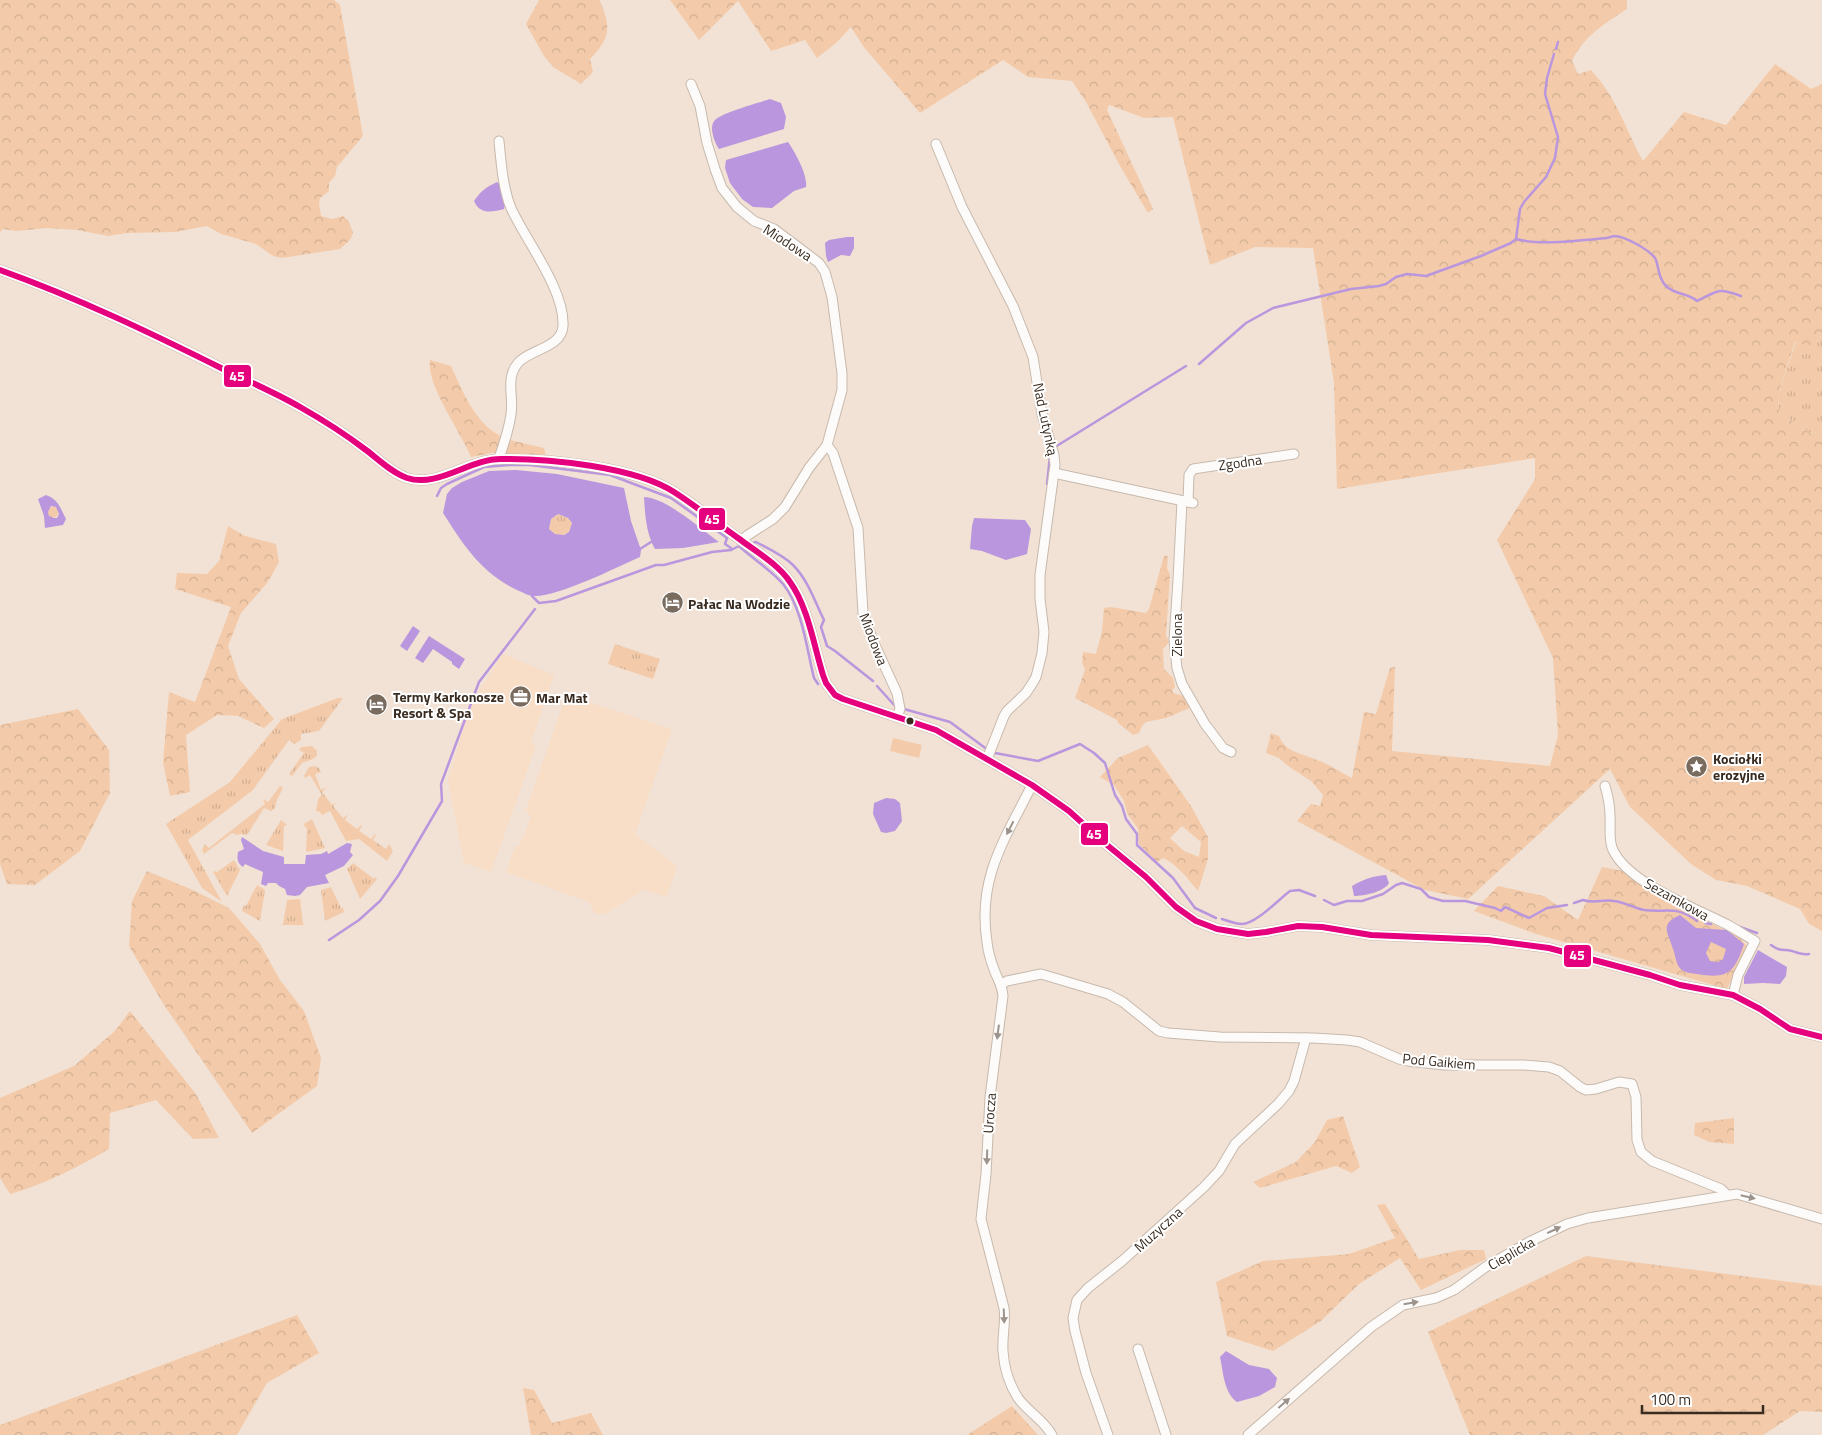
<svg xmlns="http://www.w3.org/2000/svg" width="1822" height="1435" viewBox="0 0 1822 1435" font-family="'Titillium Web',sans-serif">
<defs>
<pattern id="grass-tufts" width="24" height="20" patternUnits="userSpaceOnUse" patternTransform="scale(1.25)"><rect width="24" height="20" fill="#f3cbaa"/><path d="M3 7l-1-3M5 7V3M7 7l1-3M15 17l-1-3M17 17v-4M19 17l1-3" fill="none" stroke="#d1ae92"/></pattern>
<pattern id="forest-crowns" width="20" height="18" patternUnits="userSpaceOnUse" patternTransform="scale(1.25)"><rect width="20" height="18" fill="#f3cbaa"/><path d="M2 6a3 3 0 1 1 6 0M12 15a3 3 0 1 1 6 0" fill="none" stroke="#d1ae92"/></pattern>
</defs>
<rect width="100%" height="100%" fill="#f2e2d5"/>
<g fill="#f8ddc7">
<path d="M 503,654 L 554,675 L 531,743 L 536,746 L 491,872 L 464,863 L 448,780 L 471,703 Z"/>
<path d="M 566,695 L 672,729 L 635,834 L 677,866 L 667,897 L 643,890 L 605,914 L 595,914 L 589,902 L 506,872 L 515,846 L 519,846 L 531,817 L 526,810 Z"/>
</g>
<g fill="url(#grass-tufts)">
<path d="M 1822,332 L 1822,435 L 1809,432 L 1779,412 L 1778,395 L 1796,342 L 1814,348 Z"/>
<circle cx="53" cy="512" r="5.5"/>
<path d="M 558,514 L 568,518 L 572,523 L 569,532 L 563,535 L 555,534 L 549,529 L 551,519 Z"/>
<path d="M 615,644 L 660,659 L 653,679 L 608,664 Z"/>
<path d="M 338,698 L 343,698 L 319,731 L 301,734 L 301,740 L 294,744 L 289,740 L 253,790 L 188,840 L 222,902 L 202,888 L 166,824 L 230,782 L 282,719 Z"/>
<path d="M 312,746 L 317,751 L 317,756 L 313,759 L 302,763 L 292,776 L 289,774 L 304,753 L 299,750 L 301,747 Z"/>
<path d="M 315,766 L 319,768 L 321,772 L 315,774 L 321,790 L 327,787 L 322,792 L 332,805 L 337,802 L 333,806 L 343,818 L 348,814 L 345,820 L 357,829 L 361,825 L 362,826 L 359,831 L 371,839 L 375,834 L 376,835 L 373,840 L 386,849 L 389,844 L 393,851 L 387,861 L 359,839 L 346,841 L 330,811 L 322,815 L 320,812 L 316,811 L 318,799 L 322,795 L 310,775 L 305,778 L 304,776 L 309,767 Z"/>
<path d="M 280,786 L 283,788 L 276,802 L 275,808 L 271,811 L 264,808 L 247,835 L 240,834 L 237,835 L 232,833 L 204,854 L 202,850 L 205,844 L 209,848 L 265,804 L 263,799 L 268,802 Z"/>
<path d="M 312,819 L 325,848 L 306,852 L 307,828 L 305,827 L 304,824 Z"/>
<path d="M 281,820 L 287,825 L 284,826 L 283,851 L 266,845 Z"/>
<path d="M 234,860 L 240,870 L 227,896 L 213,872 L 215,871 L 217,872 Z"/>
<path d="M 353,863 L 374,879 L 375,877 L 377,879 L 360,899 L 347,869 Z"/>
<path d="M 257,885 L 265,890 L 260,921 L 242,911 L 244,905 L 246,906 Z"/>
<path d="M 331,887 L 341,908 L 343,908 L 344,912 L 325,921 L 321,890 Z"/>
<path d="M 300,899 L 303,924 L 305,925 L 281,925 L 283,924 L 287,900 Z"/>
</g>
<g fill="url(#forest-crowns)" fill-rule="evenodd">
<path d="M 0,0 L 334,0 L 340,5 L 363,136 L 337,167 L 335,176 L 329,183 L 329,191 L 320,198 L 319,205 L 321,216 L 332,219 L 343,216 L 349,222 L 353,233 L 350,240 L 340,249 L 282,258 L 273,256 L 256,244 L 221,234 L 207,226 L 175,232 L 127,233 L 108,236 L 77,230 L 47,228 L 17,231 L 3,229 L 0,232 Z"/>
<path d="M 539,0 L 599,0 L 600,1 C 611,27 611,38 590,59 L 593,72 L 581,84 L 553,67 L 544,56 L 526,24 Z"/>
<path d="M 670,0 L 1627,0 L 1627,9 C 1605,23 1583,37 1572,61 L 1578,74 L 1591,70 C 1617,98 1625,128 1643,161 L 1684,112 L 1726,125 L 1775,64 L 1811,89 L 1822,84 L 1822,332 L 1814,348 L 1795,342 L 1778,395 L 1779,412 L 1809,432 L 1822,435 L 1822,931 L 1809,924 L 1800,909 L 1747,886 L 1716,880 L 1691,864 L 1630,807 L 1610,769 L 1468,899 L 1425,890 L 1297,821 L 1311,804 L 1320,806 L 1323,795 L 1311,781 L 1288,766 L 1279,758 L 1266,753 L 1271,733 L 1279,736 C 1286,753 1302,753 1317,760 C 1329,764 1340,772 1352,778 L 1364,712 L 1376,714 L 1390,668 L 1395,667 L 1392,751 L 1550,766 L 1558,735 L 1553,658 L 1497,540 L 1535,479 L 1535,458 L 1337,489 L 1334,383 L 1313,248 L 1255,247 L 1210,265 L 1173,117 L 1144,118 L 1109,105 L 1107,110 L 1153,209 L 1148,213 L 1120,166 L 1086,102 L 1072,81 L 1028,77 L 1003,60 L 920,113 L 863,46 L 851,27 L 836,43 L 817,58 L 805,40 L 771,51 L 738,1 L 699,40 Z"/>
<path d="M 430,360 L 451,366 C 461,388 475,423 499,435 C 512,442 529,444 544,448 L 546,456 L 492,453 L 471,457 C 461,432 426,385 430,360 Z"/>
<path d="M 228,526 L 245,536 L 276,544 L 279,562 L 268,582 L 241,613 L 228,646 L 239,679 L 274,719 L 264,728 L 238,716 L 217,715 L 186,735 L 190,792 L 170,796 L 163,762 L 169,692 L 195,702 L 231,607 L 175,589 L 177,573 L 207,574 L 219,561 Z"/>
<path d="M 1164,556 L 1168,556 L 1167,568 L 1170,575 L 1166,635 L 1169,642 L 1163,649 L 1164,669 L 1173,678 L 1175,687 L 1172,690 L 1173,693 L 1184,696 L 1192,707 L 1166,718 L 1146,722 L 1142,726 L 1139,733 L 1133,735 L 1118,723 L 1117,720 L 1075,698 L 1085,670 L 1082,662 L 1083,652 L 1096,654 L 1102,631 L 1104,608 L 1111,607 L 1146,613 L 1149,609 Z"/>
<path d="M 78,709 L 109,750 L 110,793 L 80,851 L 35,885 L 7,884 L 0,864 L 0,725 Z"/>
<path d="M 1148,745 L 1191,806 L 1208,837 L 1208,859 L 1198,891 C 1188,879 1177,864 1163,858 L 1157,862 L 1139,844 L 1138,829 L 1127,813 L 1124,801 L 1114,785 L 1100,777 L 1118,758 ZM 1182,826 L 1201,842 L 1199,857 L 1184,851 L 1170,838 Z"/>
<path d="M 1602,867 L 1623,871 L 1678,907 L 1739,937 L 1747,946 L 1727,989 L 1536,934 L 1474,911 L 1498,886 L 1544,896 L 1578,920 Z"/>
<path d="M 147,871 L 193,890 L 229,908 L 260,944 L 280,980 L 304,1011 L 321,1058 L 317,1086 L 252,1133 L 164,1005 L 129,946 L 132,901 Z"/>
<path d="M 130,1011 L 196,1094 L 219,1138 L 193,1139 L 156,1100 L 110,1113 L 109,1149 C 78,1167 46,1184 10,1194 L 0,1178 L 0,1098 L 74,1066 L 115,1031 Z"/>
<path d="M 1343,1116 L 1360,1167 L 1352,1173 L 1336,1166 L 1260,1188 L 1253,1182 L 1296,1162 L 1315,1142 L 1327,1120 Z"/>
<path d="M 1734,1118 L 1734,1144 L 1709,1142 L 1694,1135 L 1695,1123 Z"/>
<path d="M 1385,1204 L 1419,1259 L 1460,1250 L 1484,1250 L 1486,1259 L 1421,1290 L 1400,1258 L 1359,1284 L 1321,1321 L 1273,1351 L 1227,1336 L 1216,1282 L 1263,1261 L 1349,1254 L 1395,1238 L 1377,1205 Z"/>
<path d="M 1586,1256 L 1822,1286 L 1822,1412 L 1800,1411 L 1763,1435 L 1470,1435 L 1428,1332 Z"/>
<path d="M 297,1315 L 319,1353 L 267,1383 L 237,1435 L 0,1435 L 0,1425 Z"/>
<path d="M 523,1388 L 534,1390 L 552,1423 L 591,1413 L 603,1435 L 531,1435 Z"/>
<path d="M 1012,1406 L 1038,1435 L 967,1435 Z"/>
</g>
<path fill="#f3cbaa" d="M 893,738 L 922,745 L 919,758 L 890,751 Z"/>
<g fill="#b996dd" fill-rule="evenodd">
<path d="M 770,99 L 781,103 L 786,117 L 784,129 L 719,149 C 715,143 708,127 715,120 C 723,112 758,103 770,99 Z"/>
<path d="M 788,142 C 795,152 808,175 806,187 L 794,191 L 772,208 L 753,207 L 742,199 L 730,183 L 725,168 L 726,160 Z"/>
<path d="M 497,182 L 501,185 L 505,205 L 504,209 C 492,212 480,215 474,201 C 480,192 486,187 497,182 Z"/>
<path d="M 847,237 L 854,237 L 854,248 L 850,256 L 841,255 L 828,262 L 826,256 L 825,243 L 829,240 Z"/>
<path d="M 516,470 L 557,474 L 624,488 L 631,521 L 641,550 L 640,557 C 617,567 556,598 533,596 C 528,596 523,592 519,591 C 482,574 464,546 443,513 L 447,494 L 452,488 L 462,482 L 489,471 ZM 558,514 L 568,518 L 572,523 L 569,532 L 564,535 L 555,534 L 549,529 L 551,519 Z"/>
<path d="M 46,495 C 58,499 61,509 66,519 L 63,525 L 45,528 L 44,516 L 38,499 ZM 51,506 L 56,507 L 59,514 L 57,518 L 54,518 L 49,516 L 48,512 Z"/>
<path d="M 644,497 C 665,497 701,529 719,542 L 683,548 L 655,549 C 646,533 645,514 644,497 Z"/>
<path d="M 974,518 L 1025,520 L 1031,529 L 1027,554 L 1006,560 L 982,551 L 970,549 L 972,526 Z"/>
<path d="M 413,626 L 420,631 L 407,651 L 400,646 Z"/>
<path d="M 429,636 L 465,659 L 459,669 L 452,664 L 452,662 L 433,649 L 423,663 L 415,658 Z"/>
<path d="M 886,798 L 895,799 L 900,803 L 902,821 L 895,831 L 886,833 L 881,832 L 873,814 L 874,803 Z"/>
<path d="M 242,837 L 263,851 L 284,857 L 284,864 L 305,864 L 306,855 L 321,854 L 327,851 L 328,854 L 347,843 L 352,844 L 350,852 L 353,855 L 344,866 L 325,875 L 329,883 L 307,887 L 300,895 L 295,896 L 287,895 L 285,889 L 279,886 L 276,883 L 268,883 L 266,886 L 261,884 L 263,872 L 245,864 L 243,867 C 237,863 237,858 238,852 L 244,849 L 241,840 Z"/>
<path d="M 1386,875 L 1389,883 C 1384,892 1364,896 1354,896 L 1352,886 C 1364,879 1373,876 1386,875 Z"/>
<path d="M 1680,915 L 1696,928 L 1727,930 L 1744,944 C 1734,974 1727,979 1697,974 C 1691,973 1683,973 1679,967 C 1676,963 1675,954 1673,949 C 1668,932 1659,924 1680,915 ZM 1711,942 L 1726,949 L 1723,959 L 1718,962 L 1710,961 L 1706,953 Z"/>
<path d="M 1758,950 L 1787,967 L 1786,976 L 1780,984 L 1763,983 L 1744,984 L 1744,977 Z"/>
<path d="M 1226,1351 L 1249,1365 L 1269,1369 L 1277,1378 L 1275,1387 L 1259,1396 L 1237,1402 C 1224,1393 1223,1371 1220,1357 Z"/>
</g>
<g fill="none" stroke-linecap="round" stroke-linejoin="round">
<g stroke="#b996dd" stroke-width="2.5">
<path d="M 1556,49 L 1558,42"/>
<path d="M 1516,239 C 1541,246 1581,240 1607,238 C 1608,238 1613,236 1615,236 C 1626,237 1648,249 1655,258 C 1659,264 1657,277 1666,286 C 1675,295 1689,293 1697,301 C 1719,291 1716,287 1741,296"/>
<path d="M 1199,364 L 1246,323 L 1273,308 L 1351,289 L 1379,286 L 1386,284 L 1396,277 L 1407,274 L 1426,276 L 1481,256 L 1511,243 L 1516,239 L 1520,209 L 1524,202 L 1546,177 L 1555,158 L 1558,137 L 1545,94 L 1547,78 L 1554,54"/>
<path d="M 1055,447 L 1186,366"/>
<path d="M 1047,484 L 1050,456"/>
<path d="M 437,496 L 441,488 L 447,484 L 484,467 L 509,465 L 530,465 L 610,475 L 671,498 L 727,538 L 725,544 L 731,548 L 731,550"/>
<path d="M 753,543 L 756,542 C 769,549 783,555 793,565 C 808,580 815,602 824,620 L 821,627 L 827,646 L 835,651 L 873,681"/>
<path d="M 640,549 L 651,542"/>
<path d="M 532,596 L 539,603 L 556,601 L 656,565 L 664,565 L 712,552 L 731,550 L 739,546 C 753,559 771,570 783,584 C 802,607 807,650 814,678 L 818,684"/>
<path d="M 877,686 L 895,706"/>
<path d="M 904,709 L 950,722 L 988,750"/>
<path d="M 995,753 L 1038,761 L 1080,744 L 1094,753 L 1105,763 L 1115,795 L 1122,806 L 1126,819 L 1137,834 L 1137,845 L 1173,878 L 1195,908 L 1216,918"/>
<path d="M 1324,900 L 1334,905 L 1347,901 L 1362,901 L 1383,894 L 1396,885 L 1402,883 L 1421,889 L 1429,897 L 1443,901 L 1465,901 L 1495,908 L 1501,911 L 1505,907 L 1529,918 L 1547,908 L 1567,905"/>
<path d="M 1574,903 L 1583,900 C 1594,904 1603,899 1614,901 C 1624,902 1634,908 1644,910 C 1667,913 1676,905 1697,921"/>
<path d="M 1222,919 C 1228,921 1236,924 1242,924 C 1256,924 1279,899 1290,891 L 1299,890 L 1315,896"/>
<path d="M 1705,923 L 1711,924"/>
<path d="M 1740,927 L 1757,933"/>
<path d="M 329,940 L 359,920 L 380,901 L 398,876 L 442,801 L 441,784 L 479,682 L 535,609"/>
<path d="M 1771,945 C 1781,952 1782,949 1792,951 C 1799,953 1801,955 1809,954"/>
</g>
<defs>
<g id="minor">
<path d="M 691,84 L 700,106 L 707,143 L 715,169 L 722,188 L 737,207 L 754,221 L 774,229 L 794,244 L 819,263 L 825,272 L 832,297 L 842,373 L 842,390 L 827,445 L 809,468 L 785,507 L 773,519 L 748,535 L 741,541"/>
<path d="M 936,144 L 962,207 L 1013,306 L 1033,357 L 1042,414 L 1054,455 L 1055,465 L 1040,575 L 1040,599 L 1044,632 L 1042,653 L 1036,677 L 1032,684 L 1026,693 L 1007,711 L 1004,716 L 987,759"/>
<path d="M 0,270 C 78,298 151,333 225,370 C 250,382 276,393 300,407 C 323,420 345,434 366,450 C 378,459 392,473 407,478 C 438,488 469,459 501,459 C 548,458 635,467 674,492 C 696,506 717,523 738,538 C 755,551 778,564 790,582 C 808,607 814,646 823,675 L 826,683 L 835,695 L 843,699 L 936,730 L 1032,785 L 1069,811 L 1101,840 L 1146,877 L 1176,907 L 1196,921 L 1217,929 L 1248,934 L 1266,932 L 1298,926 L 1322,927 L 1371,935 L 1488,940 L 1549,948 L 1650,975 L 1680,985 L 1733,995 L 1760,1009 L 1790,1029 L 1822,1037"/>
<path d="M 827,445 L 833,453 L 858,528 L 863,613 L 873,641 L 897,693 L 900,709 L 897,717"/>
<path d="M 499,458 C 504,444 509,429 511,414 C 514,397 505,378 518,363 C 528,350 562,348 563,326 C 565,290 526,241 511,208 C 503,189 501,162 499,141"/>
<path d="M 1054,473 L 1193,503"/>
<path d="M 1182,501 L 1178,580 L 1174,640 L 1177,668 L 1182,684 L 1205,724 L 1223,748 L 1231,752"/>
<path d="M 1188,502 L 1189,475 L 1193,469 L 1294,454"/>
<path d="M 1032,785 C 1005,839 977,878 987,942 C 988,952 991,962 995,972 C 999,982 1002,985 1003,996 L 990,1097 L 986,1174 L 981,1219 L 1004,1308 C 1006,1322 1002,1336 1003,1351 C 1004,1367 1009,1384 1018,1398 C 1028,1412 1044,1420 1052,1435"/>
<path d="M 1605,786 C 1608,796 1610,805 1610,816 C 1611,827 1608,840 1613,850 C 1628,883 1697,909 1728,925 C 1737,930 1746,936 1755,941 L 1738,975 L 1733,995"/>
<path d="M 1002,984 L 1007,981 L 1041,974 L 1108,994 L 1123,1002 L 1159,1031 L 1168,1033 L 1220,1037 L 1313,1038 L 1347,1040 L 1360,1042 L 1399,1059 L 1408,1061 L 1444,1065 L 1524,1065 L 1549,1067 L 1560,1071 L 1580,1087 L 1586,1090 L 1596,1089 L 1619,1082 L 1632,1084 L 1636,1097 L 1637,1140 L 1641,1152 L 1652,1161 L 1721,1189 L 1727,1195"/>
<path d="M 1138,1349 L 1166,1435"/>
<path d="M 1108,1435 L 1086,1373 L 1075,1331 L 1073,1318 L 1077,1300 L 1088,1288 L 1122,1261 L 1204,1187 L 1219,1171 L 1235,1144 L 1278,1104 L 1289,1091 L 1294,1081 L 1306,1038"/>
<path d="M 1248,1435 L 1371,1327 L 1403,1305 L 1436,1298 L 1454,1290 L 1487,1266 L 1531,1241 L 1567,1224 L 1588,1218 L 1737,1194 L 1822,1219"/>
</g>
</defs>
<use href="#minor" stroke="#c7b9ad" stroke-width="11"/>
<use href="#minor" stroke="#fdfbf9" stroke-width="9"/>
<defs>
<path id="bus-1" d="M 0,270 C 78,298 151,333 225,370 C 250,382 276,393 300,407 C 323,420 345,434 366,450 C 378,459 392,473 407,478 C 438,488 469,459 501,459 C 548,458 635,467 674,492 C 696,506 717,523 738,538 C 755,551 778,564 790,582 C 808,607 814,646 823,675 L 826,683 L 835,695 L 843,699 L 936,730 L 1032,785 L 1069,811 L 1101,840 L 1146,877 L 1176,907 L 1196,921 L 1217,929 L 1248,934 L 1266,932 L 1298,926 L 1322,927 L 1371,935 L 1488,940 L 1549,948 L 1650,975 L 1680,985 L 1733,995 L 1760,1009 L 1790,1029 L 1822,1037"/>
</defs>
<use href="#bus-1" stroke="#fff" stroke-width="10"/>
<use href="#bus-1" stroke="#e5007d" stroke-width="6"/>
</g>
<defs><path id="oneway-solid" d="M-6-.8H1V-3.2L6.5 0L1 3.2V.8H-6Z" transform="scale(1.25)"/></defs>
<g fill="#9b938c">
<use href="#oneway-solid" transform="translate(1010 828) rotate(117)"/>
<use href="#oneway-solid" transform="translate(998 1032) rotate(97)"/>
<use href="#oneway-solid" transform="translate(987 1157) rotate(92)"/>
<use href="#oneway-solid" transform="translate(1748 1197) rotate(13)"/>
<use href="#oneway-solid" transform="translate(1554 1230) rotate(-25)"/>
<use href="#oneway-solid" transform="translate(1411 1303) rotate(-10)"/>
<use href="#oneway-solid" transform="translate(1004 1316) rotate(88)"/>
<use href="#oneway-solid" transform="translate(1284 1403) rotate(-41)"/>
</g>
<defs>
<symbol id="hotel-disc" viewBox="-11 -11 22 22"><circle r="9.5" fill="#7a6b5f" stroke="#fff"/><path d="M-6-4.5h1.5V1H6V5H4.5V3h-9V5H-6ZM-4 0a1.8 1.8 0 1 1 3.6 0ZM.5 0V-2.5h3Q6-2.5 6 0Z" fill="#fff"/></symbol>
<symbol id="office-disc" viewBox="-11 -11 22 22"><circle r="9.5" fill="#7a6b5f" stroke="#fff"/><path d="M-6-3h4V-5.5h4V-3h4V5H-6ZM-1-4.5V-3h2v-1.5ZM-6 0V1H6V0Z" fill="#fff"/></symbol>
<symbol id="sight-disc" viewBox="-11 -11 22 22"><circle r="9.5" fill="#7a6b5f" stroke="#fff"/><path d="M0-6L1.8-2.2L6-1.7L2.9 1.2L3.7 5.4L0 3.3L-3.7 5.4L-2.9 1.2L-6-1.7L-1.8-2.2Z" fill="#fff"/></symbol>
</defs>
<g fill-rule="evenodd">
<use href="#hotel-disc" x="660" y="590" width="25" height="25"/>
<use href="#office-disc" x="508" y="684" width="25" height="25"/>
<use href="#hotel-disc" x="364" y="692" width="25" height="25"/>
<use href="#sight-disc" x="1684" y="754" width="25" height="25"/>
</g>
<circle fill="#392b1f" stroke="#fff" stroke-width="2" cx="910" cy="721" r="4.5"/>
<g text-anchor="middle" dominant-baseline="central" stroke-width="4" stroke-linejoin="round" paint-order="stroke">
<g font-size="14" fill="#392b1f" stroke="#fff">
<text transform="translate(788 242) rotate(33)">Miodowa</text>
<text transform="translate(1046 419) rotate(78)">Nad Lutynką</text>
<text transform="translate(1240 462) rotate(-8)">Zgodna</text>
<text transform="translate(1176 635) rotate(-90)">Zielona</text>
<text transform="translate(874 639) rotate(69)">Miodowa</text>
<text transform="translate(1677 899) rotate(29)">Sezamkowa</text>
<text transform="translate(1439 1061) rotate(5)">Pod Gaikiem</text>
<text transform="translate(989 1113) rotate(-86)">Urocza</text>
<text transform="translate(1158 1229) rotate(-42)">Muzyczna</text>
<text transform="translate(1511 1253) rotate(-30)">Cieplicka</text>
</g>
<g font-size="14" font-weight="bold" fill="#392b1f" stroke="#fff" text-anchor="start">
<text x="688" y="603">Pałac Na Wodzie</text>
<text x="393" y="696">Termy Karkonosze<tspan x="393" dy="16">Resort &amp; Spa</tspan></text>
<text x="536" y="697">Mar Mat</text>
<text x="1713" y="758">Kociołki<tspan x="1713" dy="16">erozyjne</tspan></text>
</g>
</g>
<g stroke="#fff" stroke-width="2">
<rect x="223" y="364" width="29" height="24" rx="5" fill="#e5007d"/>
<rect x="698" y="507" width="28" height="24" rx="5" fill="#e5007d"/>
<rect x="1080" y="822" width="29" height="24" rx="5" fill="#e5007d"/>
<rect x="1563" y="944" width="29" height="24" rx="5" fill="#e5007d"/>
</g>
<g font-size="14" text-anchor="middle" font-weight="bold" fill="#fff">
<text x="237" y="381">45</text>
<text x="712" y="524">45</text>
<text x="1094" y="839">45</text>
<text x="1577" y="960">45</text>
</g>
<path d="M1642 1405v8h121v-8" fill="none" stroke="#392b1f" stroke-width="2.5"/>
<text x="1650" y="1405" font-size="15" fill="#392b1f" stroke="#ffffff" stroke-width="4" paint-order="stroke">100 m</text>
</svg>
